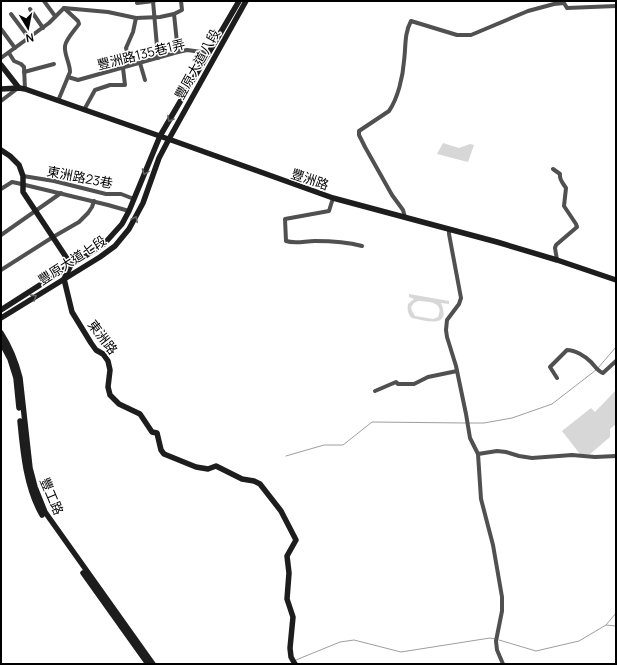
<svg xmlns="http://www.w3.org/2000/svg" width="617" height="665" viewBox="0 0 617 665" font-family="Manrope,'Noto Sans TC',sans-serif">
<rect width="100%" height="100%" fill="#fff"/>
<g fill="#d7d7d7" fill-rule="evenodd">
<path d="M 443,143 L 459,148 L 470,144 L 474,145 L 468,162 L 437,154 Z"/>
<path d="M 409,294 L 449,301 L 449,304 L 441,303 C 452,329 426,321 412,318 C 408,315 407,309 408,304 L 414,299 L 409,297 ZM 418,301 C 428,302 445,301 438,317 L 433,319 L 415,316 L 412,311 L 411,307 L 414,303 Z"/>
<path d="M 616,390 L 616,424 L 610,429 L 610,437 L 590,454 L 580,454 L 562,431 L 591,408 L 595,412 Z"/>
</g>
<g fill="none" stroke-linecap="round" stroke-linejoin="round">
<g stroke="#9e9e9e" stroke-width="1">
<path d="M 598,368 L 616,347"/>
<path d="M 469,423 L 484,423 L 512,418 L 552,404 L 596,370"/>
<path d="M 286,456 L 324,445 L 343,445 L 372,422 L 466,423"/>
<path d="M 606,625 L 616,613"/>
<path d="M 499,640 L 536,651 L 579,641 L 606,625 L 616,626"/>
<path d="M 296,660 L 340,642 L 354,640 L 401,652 L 490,638 L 496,639"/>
</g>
<g stroke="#505050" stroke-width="4">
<path d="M 44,1 L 55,16"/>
<path d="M 153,1 L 158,58"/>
<path d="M 137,3 L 154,1"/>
<path d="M 64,8 L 108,12 L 136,18 L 160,17 L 174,14 L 178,52"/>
<path d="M 30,9 L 43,28"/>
<path d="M 11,14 L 29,38"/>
<path d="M 174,14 L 182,10 L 181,1"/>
<path d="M 1,29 L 15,48"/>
<path d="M 9,53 L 14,61 L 21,64 L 24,67 L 25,89"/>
<path d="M 1,58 L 49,23 L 64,8"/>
<path d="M 140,63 L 145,80"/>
<path d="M 131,65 L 126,48 L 133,32 L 136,18"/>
<path d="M 24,72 L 54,64"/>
<path d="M 68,77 L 78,80 L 178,52 L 187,50 L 209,53"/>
<path d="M 1,101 L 18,88"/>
<path d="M 58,101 L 70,72 C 70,63 64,55 65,46 C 66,39 75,30 79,24 L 78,21 L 64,8"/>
<path d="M 84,110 L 95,90 L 110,85 L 125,85 L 123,68"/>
<path d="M 553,169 L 560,174 C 559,180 563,183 566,188 L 564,206 L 576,224 L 577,227 L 556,245 L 555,248 L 557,260"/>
<path d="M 23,176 L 54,181 L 106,194 L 121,194 L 134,199"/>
<path d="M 1,189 L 12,182 L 17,183 L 108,205 L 129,211"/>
<path d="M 333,198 L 329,211 L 285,219 L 286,241 C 295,244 305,241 315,241 C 331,241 347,242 362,246"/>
<path d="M 405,217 L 403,210 L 392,195 L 365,147 L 359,135 L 359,131 L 389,111 C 398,98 403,76 404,61 C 406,47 404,34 411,21 L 457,35 L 471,35 L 528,11 L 554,4 L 564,3 L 567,8 L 616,6"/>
<path d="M 449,229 L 449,234 L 461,298 L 459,304 L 447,320 L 446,330 L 447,337 L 456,366 L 466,414 L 470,438 L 478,454 L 481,499 L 493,545 L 502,597 L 502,611 L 496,641 L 497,650 L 503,664"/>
<path d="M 1,235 L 61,193"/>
<path d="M 1,270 L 53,237 L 79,222 L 88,213 L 92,207 L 94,201"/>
<path d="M 557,378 L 550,367 L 567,350 C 575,350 585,356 591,362 C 595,366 597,371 603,373 L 616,361"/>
<path d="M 375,391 L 396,382 L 398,384 L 414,384 L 428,377 L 457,371"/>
<path d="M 478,454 L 497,451 L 506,452 L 519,456 L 532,458 L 572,455 L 595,457 L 616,456"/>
</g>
<g stroke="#1d1d1d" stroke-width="5.5">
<path d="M 1,65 L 19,88"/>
<path d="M 1,89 L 19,88 L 25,89 L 174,141 L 333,198 L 497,242 L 557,260 L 616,280"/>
<path d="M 1,150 L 10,156 L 19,165 L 23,176 L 23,192 L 68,260 L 70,267 L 64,279 L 72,312 L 91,343 L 96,350 L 103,354 L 108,361 L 110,370 L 108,387 L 110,395 L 119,404 L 140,414 L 152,432 L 157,433 L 161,450 L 164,454 L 196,467 L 208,469 L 216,466 L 242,479 L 254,481 L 260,484 L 281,511 L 296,540 L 287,556 L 289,573 L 287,599 L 293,617 L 290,648 L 291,657 L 295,664"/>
<path d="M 1,310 L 104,244 L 122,224 L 129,211 L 160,136 L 239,1"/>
<path d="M 1,318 L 100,257 L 115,246 L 129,229 L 143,203 L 159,158 L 169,139 L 246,1"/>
<path d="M 1,333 C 10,347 16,362 20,378 L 30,468 L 35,487 L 45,512 L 153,664"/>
<path d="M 1,342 L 10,359 L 16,378 L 19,408"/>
<path d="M 20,421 C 23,452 26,487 42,515"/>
<path d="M 83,573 L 148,664"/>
</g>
</g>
<defs><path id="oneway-chevron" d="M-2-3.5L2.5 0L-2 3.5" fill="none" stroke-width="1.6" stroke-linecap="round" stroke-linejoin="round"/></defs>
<g stroke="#616161">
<use href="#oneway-chevron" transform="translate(170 119) rotate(120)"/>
<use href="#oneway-chevron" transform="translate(145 172) rotate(110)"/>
<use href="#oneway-chevron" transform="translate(135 219) rotate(-63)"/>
<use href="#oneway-chevron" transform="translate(34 297) rotate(-32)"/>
</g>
<g text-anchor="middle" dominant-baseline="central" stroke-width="3" stroke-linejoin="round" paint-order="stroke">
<g font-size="13" fill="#000" stroke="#fff">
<text transform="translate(141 54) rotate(-14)">豐洲路135巷1弄</text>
<text transform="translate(197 64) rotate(-61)">豐原大道八段</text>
<text transform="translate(80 177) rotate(11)">東洲路23巷</text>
<text transform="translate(310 179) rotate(19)">豐洲路</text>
<text transform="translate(72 260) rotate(-33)">豐原大道七段</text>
<text transform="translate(103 337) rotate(53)">東洲路</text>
<text transform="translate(52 496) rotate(67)">豐工路</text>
</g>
</g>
<rect width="617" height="665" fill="none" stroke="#000000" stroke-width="4"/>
<g transform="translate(28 28) rotate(170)" stroke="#ffffff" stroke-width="3" paint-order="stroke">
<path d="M0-3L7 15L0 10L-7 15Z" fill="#000000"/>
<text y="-6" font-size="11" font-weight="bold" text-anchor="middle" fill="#000000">N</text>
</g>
</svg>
